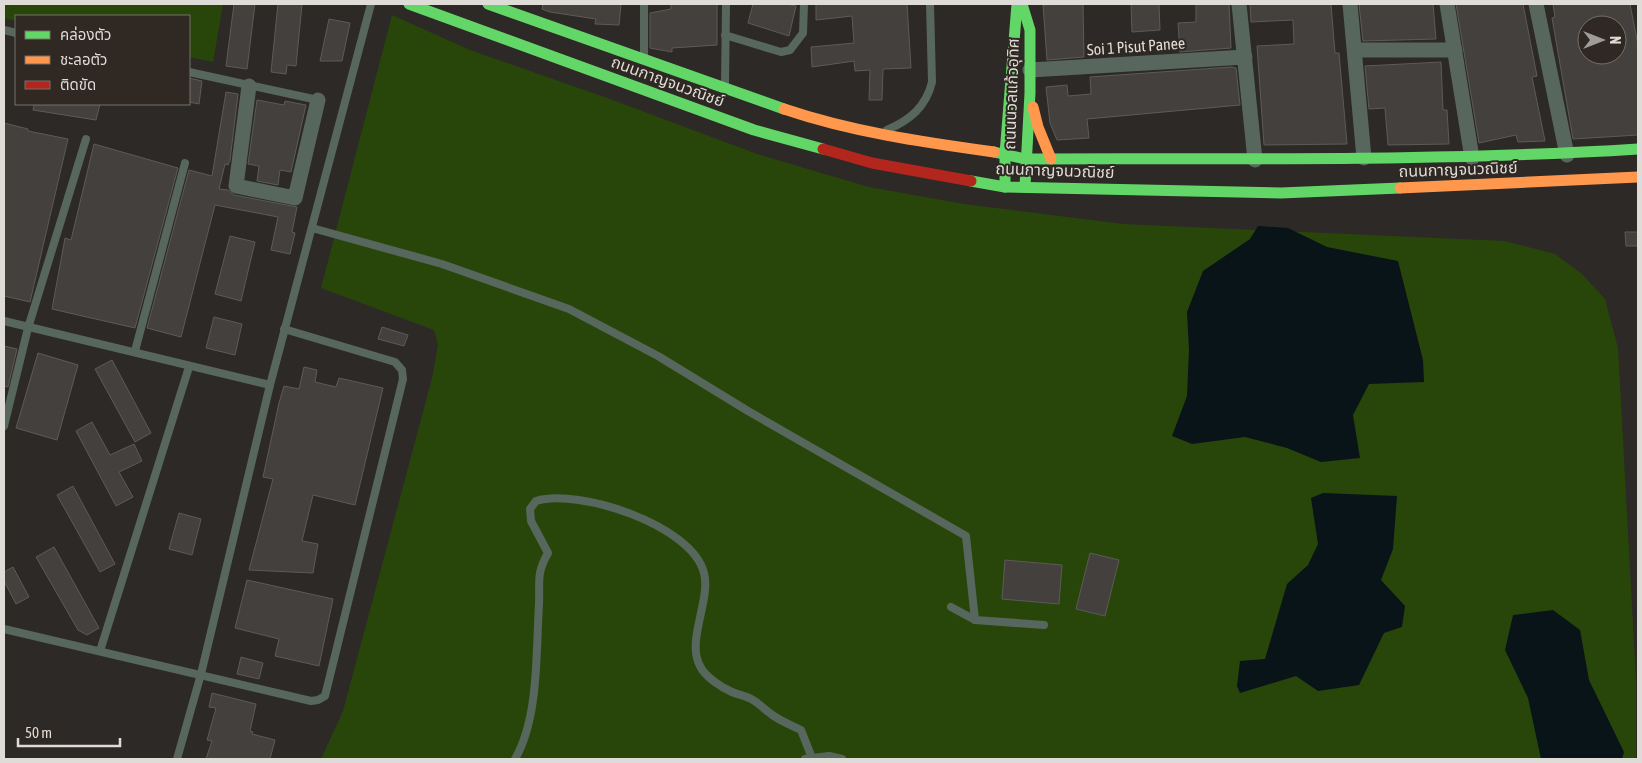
<svg xmlns="http://www.w3.org/2000/svg" width="1642" height="763" viewBox="0 0 1642 763" font-family="'Asap Condensed','Noto Sans Thai',sans-serif">
<rect width="100%" height="100%" fill="#2c2926"/>
<g fill="#29460a">
<path d="M 4,4 L 223,4 L 213,62 L 189,57 L 189,16 L 16,16 L 16,21 L 4,18 Z"/>
<path d="M 392,15 L 470,50 L 610,99 L 760,155 L 869,187 L 964,204 L 1123,224 L 1504,241 L 1555,254 L 1582,274 L 1605,299 L 1618,348 L 1636,681 L 1636,759 L 321,759 L 343,711 L 432,378 L 438,345 L 434,330 L 321,288 Z"/>
</g>
<g fill="#081417">
<path d="M 1258,226 L 1288,228 L 1327,247 L 1398,261 L 1423,360 L 1424,382 L 1369,384 L 1353,415 L 1360,458 L 1321,462 L 1287,448 L 1245,437 L 1192,444 L 1172,436 L 1187,396 L 1189,350 L 1187,312 L 1203,271 L 1250,239 Z"/>
<path d="M 1323,493 L 1397,496 L 1393,549 L 1381,580 L 1405,606 L 1402,627 L 1384,633 L 1359,685 L 1318,691 L 1296,676 L 1240,693 L 1237,686 L 1240,661 L 1265,659 L 1287,584 L 1308,565 L 1318,544 L 1311,498 Z"/>
<path d="M 1553,610 L 1580,630 L 1589,680 L 1624,752 L 1622,759 L 1541,759 L 1528,698 L 1505,650 L 1513,615 Z"/>
</g>
<g fill="#43403d" stroke="#5d5a58" fill-rule="evenodd">
<path d="M 234,4 L 255,4 L 247,69 L 226,66 Z"/>
<path d="M 278,4 L 302,4 L 296,66 L 287,65 L 286,74 L 271,72 Z"/>
<path d="M 543,4 L 621,4 L 619,25 L 595,24 L 596,19 L 550,12 L 542,9 Z"/>
<path d="M 671,4 L 717,4 L 717,45 L 672,48 L 672,52 L 650,48 L 650,13 L 671,9 Z"/>
<path d="M 753,4 L 787,4 L 796,6 L 789,36 L 748,23 Z"/>
<path d="M 816,4 L 907,4 L 911,68 L 883,69 L 882,100 L 869,100 L 870,70 L 855,71 L 854,61 L 812,67 L 811,47 L 854,43 L 852,16 L 816,20 Z"/>
<path d="M 1063,4 L 1083,4 L 1084,57 L 1047,60 L 1043,5 Z"/>
<path d="M 1131,4 L 1159,4 L 1160,30 L 1132,32 Z"/>
<path d="M 1196,4 L 1229,4 L 1231,48 L 1180,52 L 1178,23 L 1196,22 Z"/>
<path d="M 1250,4 L 1331,4 L 1335,53 L 1339,53 L 1347,144 L 1264,145 L 1257,46 L 1294,44 L 1293,20 L 1251,22 Z"/>
<path d="M 1359,4 L 1433,4 L 1436,39 L 1363,41 Z"/>
<path d="M 1456,4 L 1523,4 L 1537,76 L 1532,77 L 1545,141 L 1518,142 L 1516,135 L 1479,143 Z"/>
<path d="M 1553,4 L 1630,4 L 1638,45 L 1638,135 L 1573,139 L 1552,18 L 1555,17 ZM 1587,25 L 1617,25 L 1617,55 L 1587,55 Z"/>
<path d="M 329,19 L 350,23 L 342,61 L 320,61 Z"/>
<path d="M 1441,62 L 1443,110 L 1447,110 L 1449,144 L 1388,145 L 1385,108 L 1369,109 L 1365,66 Z"/>
<path d="M 1231,67 L 1236,68 L 1240,105 L 1087,119 L 1089,138 L 1057,140 L 1050,123 L 1046,87 L 1067,85 L 1068,96 L 1091,94 L 1090,77 Z"/>
<path d="M 189,78 L 202,81 L 199,104 L 189,102 Z"/>
<path d="M 226,92 L 238,94 L 230,160 L 228,165 L 225,164 L 219,189 L 228,190 L 234,195 L 297,207 L 292,232 L 295,233 L 290,254 L 271,250 L 278,217 L 215,205 L 181,337 L 147,328 L 189,170 L 212,176 Z"/>
<path d="M 257,100 L 284,105 L 285,101 L 306,105 L 291,172 L 280,170 L 278,185 L 257,181 L 259,166 L 248,164 Z"/>
<path d="M 34,104 L 100,104 L 96,120 L 33,110 Z"/>
<path d="M 4,123 L 28,129 L 28,131 L 68,139 L 30,302 L 4,296 Z"/>
<path d="M 94,144 L 178,168 L 135,328 L 52,309 L 65,238 L 71,240 Z"/>
<path d="M 1625,232 L 1638,232 L 1638,246 L 1626,246 Z"/>
<path d="M 230,236 L 255,242 L 241,301 L 215,294 Z"/>
<path d="M 214,317 L 242,324 L 235,355 L 206,348 Z"/>
<path d="M 382,327 L 408,335 L 404,346 L 378,339 Z"/>
<path d="M 4,346 L 17,349 L 8,387 L 4,386 Z"/>
<path d="M 38,353 L 78,365 L 57,440 L 16,428 Z"/>
<path d="M 112,360 L 151,433 L 135,442 L 95,369 Z"/>
<path d="M 304,367 L 317,370 L 315,382 L 336,387 L 339,378 L 383,388 L 355,505 L 313,495 L 302,541 L 318,544 L 313,573 L 249,570 L 273,479 L 263,477 L 279,403 L 284,386 L 299,389 Z"/>
<path d="M 92,422 L 110,455 L 134,444 L 142,461 L 119,472 L 133,497 L 116,506 L 76,431 Z"/>
<path d="M 73,486 L 115,564 L 100,572 L 57,495 Z"/>
<path d="M 179,513 L 201,519 L 192,555 L 169,549 Z"/>
<path d="M 54,547 L 99,628 L 87,635 L 78,630 L 36,557 Z"/>
<path d="M 1090,553 L 1119,560 L 1105,616 L 1076,609 Z"/>
<path d="M 1005,560 L 1062,565 L 1059,604 L 1002,599 Z"/>
<path d="M 13,567 L 29,597 L 16,604 L 4,581 L 4,572 Z"/>
<path d="M 247,580 L 333,599 L 319,666 L 275,656 L 279,639 L 235,628 Z"/>
<path d="M 241,657 L 263,663 L 259,679 L 237,674 Z"/>
<path d="M 212,693 L 256,704 L 250,731 L 253,732 L 252,734 L 275,740 L 270,759 L 206,759 L 212,741 L 207,740 L 216,708 L 209,707 Z"/>
</g>
<g fill="none" stroke-linecap="round" stroke-linejoin="round">
<g stroke="#57675d" stroke-width="8">
<path d="M 644,4 L 644,57"/>
<path d="M 4,30 L 16,33"/>
<path d="M 725,35 L 781,52 L 790,50 L 803,33 L 804,4"/>
<path d="M 189,72 L 318,100"/>
<path d="M 725,84 L 726,4"/>
<path d="M 887,130 C 910,120 926,107 932,82 L 930,4"/>
<path d="M 312,228 L 442,264 L 569,309 L 658,356 L 748,411 L 966,536 L 975,620"/>
<path d="M 4,321 L 270,385"/>
<path d="M 135,351 L 185,163"/>
<path d="M 4,426 L 28,328 L 86,139"/>
<path d="M 951,607 L 975,620 L 1044,625"/>
<path d="M 4,629 L 311,701 L 318,700 L 325,696 L 403,379 L 402,370 L 395,362 L 284,329"/>
<path d="M 100,651 L 189,367"/>
<path d="M 177,759 L 201,674 L 270,385 L 371,4"/>
<path d="M 515,759 C 539,718 536,651 539,604 C 540,581 536,574 548,553 L 531,521 L 530,509 L 536,501 C 579,488 692,525 704,573 C 711,600 686,641 700,666 C 705,677 721,687 732,692 C 739,695 747,696 753,700 C 760,704 765,710 771,714 C 780,721 791,725 801,730 L 812,758"/>
<path d="M 805,759 L 829,756 L 842,759"/>
</g>
<g stroke="#57675d" stroke-width="15">
<path d="M 1239,4 L 1255,160"/>
<path d="M 1350,4 L 1364,158"/>
<path d="M 1447,4 L 1472,158"/>
<path d="M 1536,4 L 1567,155"/>
<path d="M 1355,50 L 1455,50"/>
<path d="M 1030,70 L 1245,57"/>
<path d="M 249,86 L 236,186 L 295,198 L 318,100"/>
</g>
<g stroke="#63d668" stroke-width="11">
<path d="M 409,4 L 754,130 L 823,149"/>
<path d="M 488,4 L 784,109"/>
<path d="M 1022,4 L 1030,30 L 1030,93 L 1025,186"/>
<path d="M 994,152 L 1025,159 C 1230,158 1434,162 1638,149"/>
<path d="M 971,181 L 1005,187 L 1281,193 L 1400,188"/>
<path d="M 1005,187 L 1005,154 L 1017,4"/>
</g>
<g stroke="#ff974d" stroke-width="11">
<path d="M 1033,107 L 1038,127 L 1051,159"/>
<path d="M 784,109 C 852,132 922,142 994,152"/>
<path d="M 1400,188 L 1638,177"/>
</g>
<path stroke="#b3261e" stroke-width="11" d="M 823,149 L 872,163 L 971,181"/>
</g>
<g text-anchor="middle" dominant-baseline="central" stroke-width="4" stroke-linejoin="round" paint-order="stroke">
<g font-size="16" fill="#dfdbd7" stroke="#2f2823">
<text transform="translate(1136 46) rotate(-4)">Soi 1 Pisut Panee</text>
<text transform="translate(668 81) rotate(20)">ถนนกาญจนวณิชย์</text>
<text transform="translate(1011 94) rotate(-88)">ถนนนวลแก้วอุทิศ</text>
<text transform="translate(1458 169) rotate(-2)">ถนนกาญจนวณิชย์</text>
<text transform="translate(1055 170) rotate(2)">ถนนกาญจนวณิชย์</text>
</g>
</g>
<rect width="1642" height="763" fill="none" stroke="#dfdbd7" stroke-width="10"/>
<rect x="15" y="15" width="175" height="90" fill="#2f2823" stroke="#75706b"/>
<rect x="25" y="31" width="25" height="8" fill="#63d668" stroke="#75706b"/>
<text x="60" y="40" font-size="15" fill="#dfdbd7">คล่องตัว</text>
<rect x="25" y="56" width="25" height="8" fill="#ff974d" stroke="#75706b"/>
<text x="60" y="65" font-size="15" fill="#dfdbd7">ชะลอตัว</text>
<rect x="25" y="81" width="25" height="8" fill="#b3261e" stroke="#75706b"/>
<text x="60" y="90" font-size="15" fill="#dfdbd7">ติดขัด</text>
<g transform="translate(1602 40) rotate(90)"><circle r="24" fill="#2f2823" stroke="#75706b"/>
<path d="M0-4L9 19L0 12L-9 19Z" fill="#a09d99"/>
<text y="-8" font-size="14" font-weight="bold" text-anchor="middle" fill="#dfdbd7">N</text>
</g>
<path d="M18 738v8h102v-8" fill="none" stroke="#dfdbd7" stroke-width="2.5"/>
<text x="25" y="738" font-size="15" fill="#dfdbd7" stroke="#2f2823" stroke-width="4" paint-order="stroke">50 m</text>
</svg>
